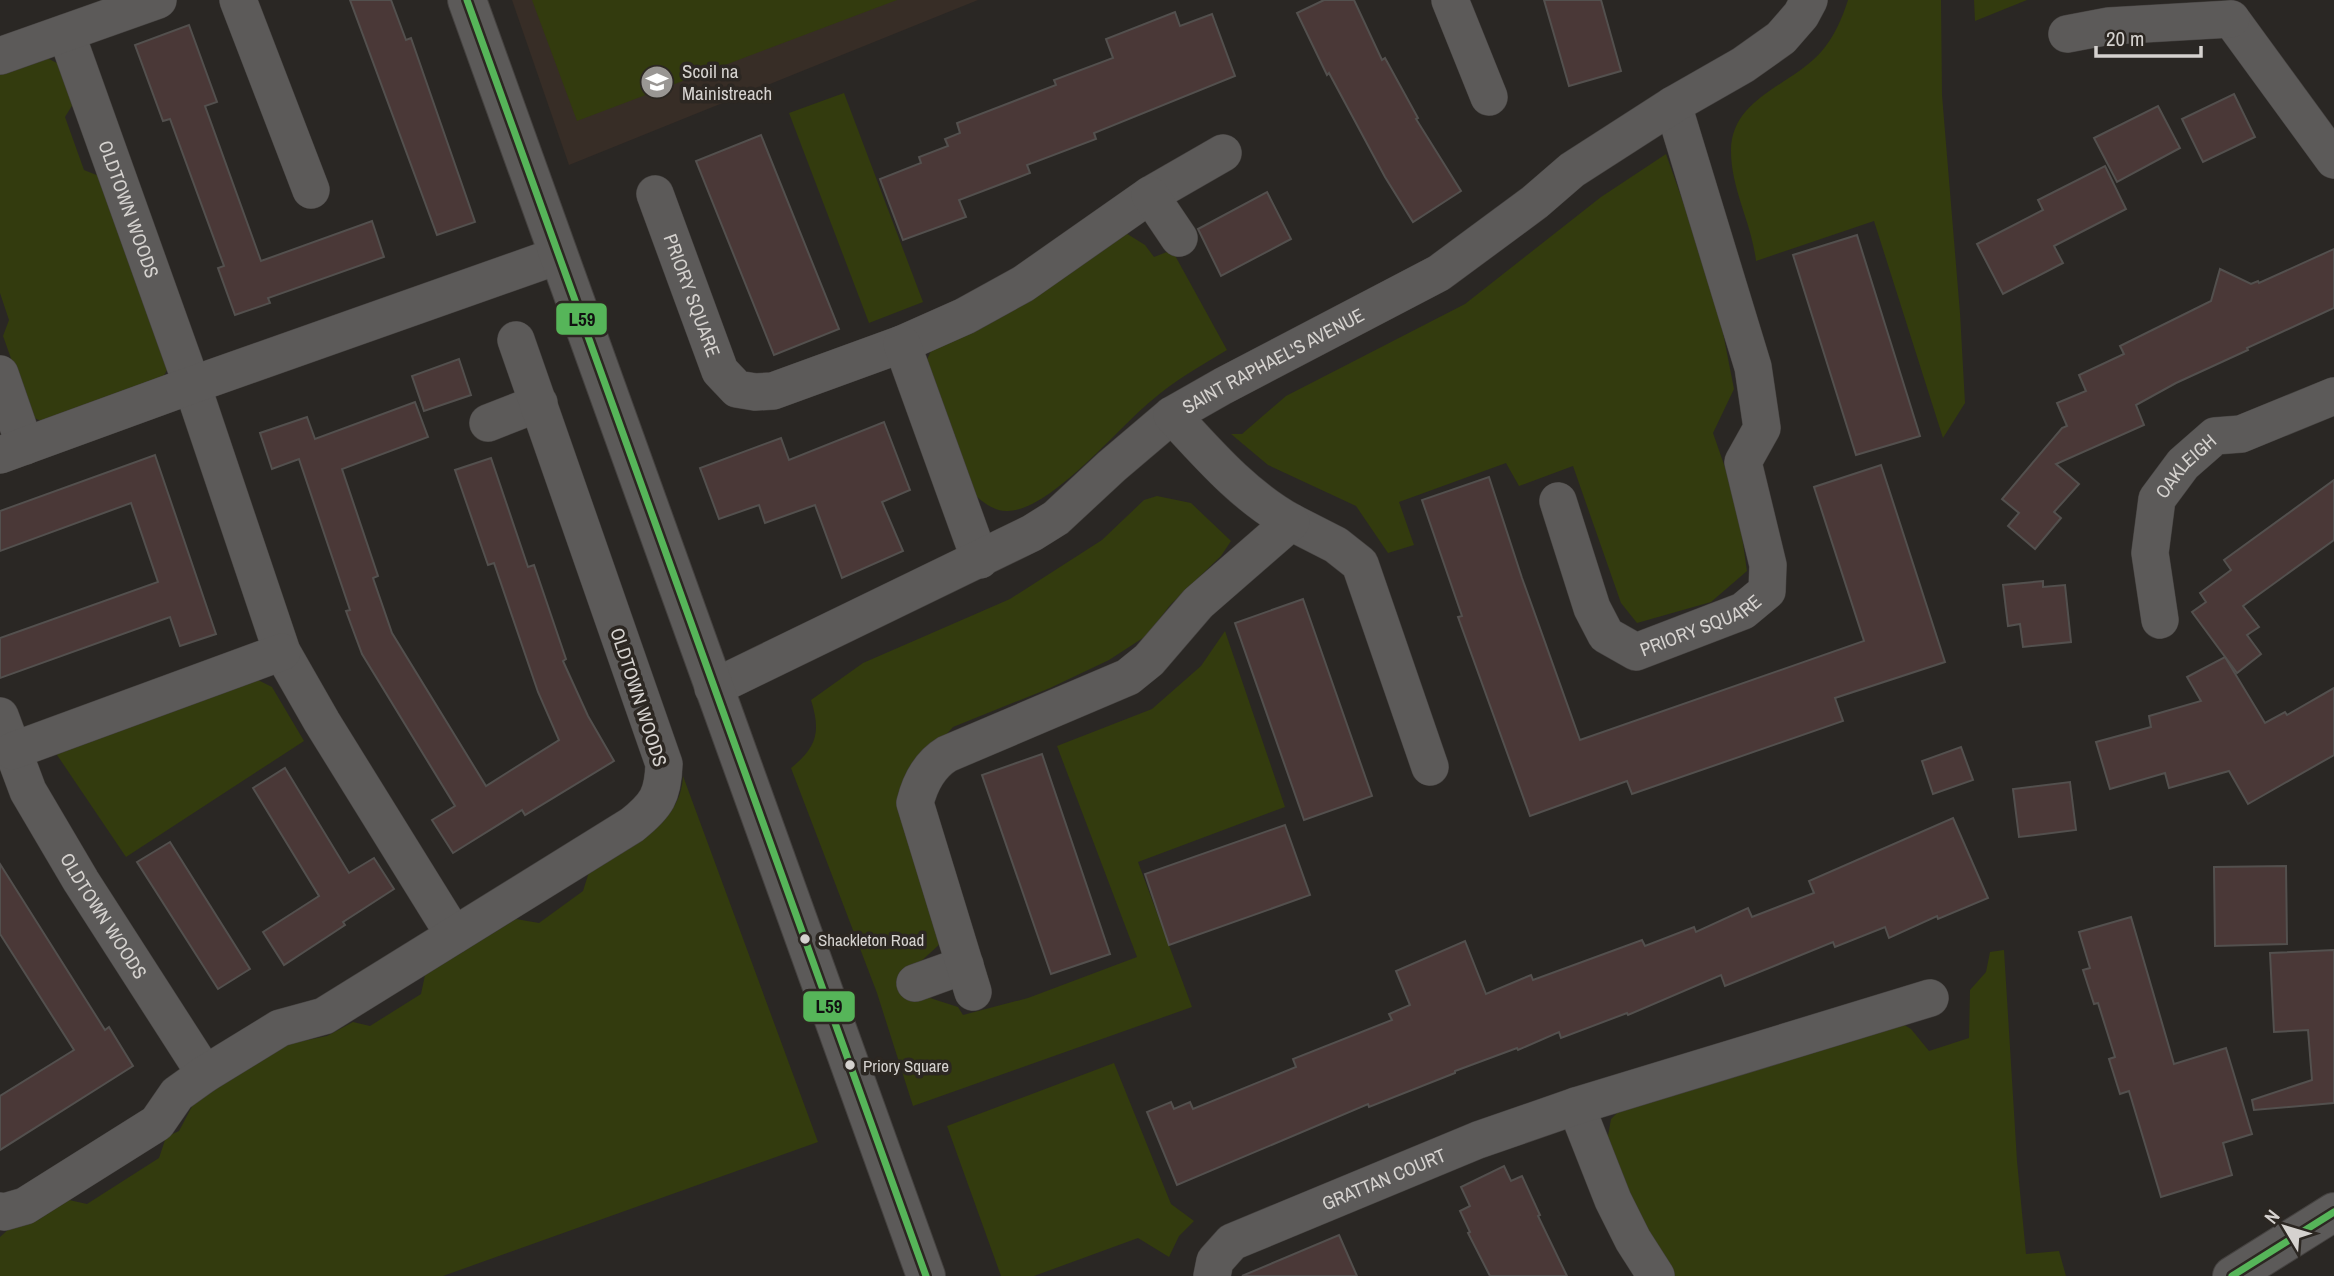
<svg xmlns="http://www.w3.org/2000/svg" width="2334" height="1276" viewBox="0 0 2334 1276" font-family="'Archivo Narrow',sans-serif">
<rect width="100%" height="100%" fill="#2a2724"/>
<path fill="#372d26" d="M 512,0 L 978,0 L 569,165 Z"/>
<g fill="#333b0e">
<path d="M 532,0 L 897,0 L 577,121 Z"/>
<path d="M 1848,0 L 1941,0 L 1942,95 L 1960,313 L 1965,403 L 1943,438 L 1874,221 L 1756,261 C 1752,224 1731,189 1731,151 C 1731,98 1791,86 1821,52 C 1834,37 1842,19 1848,0 Z"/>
<path d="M 1974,0 L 2027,0 L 1975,21 Z"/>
<path d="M 45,57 L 59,64 L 73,104 L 65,117 L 84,170 L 99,176 L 167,370 L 160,383 L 46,423 L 32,417 L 3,336 L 9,320 L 0,293 L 0,66 Z"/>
<path d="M 844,93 L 923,302 L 869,323 L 789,113 Z"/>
<path d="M 1666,154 L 1715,292 L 1734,389 L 1713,433 L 1737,502 L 1747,571 L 1711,602 L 1637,623 L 1621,603 L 1573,466 L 1519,486 L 1506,463 L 1399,502 L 1414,545 L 1388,553 L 1356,506 L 1268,465 L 1231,434 L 1242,434 L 1286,396 L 1465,304 L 1601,197 Z"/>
<path d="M 1121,230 L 1145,245 L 1154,257 L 1172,250 L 1227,350 C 1200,366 1174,381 1151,401 C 1117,429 1051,510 1008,511 C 993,512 981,500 971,492 L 927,360 L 932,348 Z"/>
<path d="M 1157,496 L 1191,503 L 1231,541 L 1221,556 L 1171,604 L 1146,636 L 1109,660 L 1050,688 L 953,727 L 925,758 L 942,942 L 917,965 L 911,999 L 930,998 L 958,1007 L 963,1015 L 1028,998 L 1137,957 L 1057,746 L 1152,709 L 1201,666 L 1225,631 L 1285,807 L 1138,862 L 1192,1007 L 913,1106 L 877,993 L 791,768 C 817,747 821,732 811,700 L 863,663 L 1010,599 L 1102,540 L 1144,500 Z"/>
<path d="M 254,678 L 272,687 L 304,741 L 126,857 L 53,749 Z"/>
<path d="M 683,776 L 818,1142 L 443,1276 L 0,1276 L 0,1237 L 11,1227 L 38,1220 L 69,1200 L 87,1204 L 159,1158 L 166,1137 L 179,1131 L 197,1097 L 283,1045 L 327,1036 L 353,1022 L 370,1026 L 421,994 L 425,975 L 516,919 L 539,923 L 583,891 L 589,872 C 627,848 681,826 683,776 Z"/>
<path d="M 2004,950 L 2017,1161 L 2026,1254 L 2059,1251 L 2066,1276 L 1675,1276 L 1658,1255 L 1630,1196 L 1608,1136 L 1611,1119 L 1621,1109 L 1901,1023 L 1911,1029 L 1929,1051 L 1969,1038 L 1970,990 L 1986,972 L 1990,952 Z"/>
<path d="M 1114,1063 L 1171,1204 L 1194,1221 L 1179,1236 L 1169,1257 L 1138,1238 L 1034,1276 L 1001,1276 L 947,1126 Z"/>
</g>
<g fill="#4a3837" stroke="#53504e" stroke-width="2">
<path d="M 350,0 L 391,0 L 406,40 L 411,38 L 475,222 L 437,235 Z"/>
<path d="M 1324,0 L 1354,0 L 1382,60 L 1385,58 L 1418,118 L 1416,119 L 1461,191 L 1413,222 L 1385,177 L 1329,73 L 1327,75 L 1297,13 Z"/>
<path d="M 1544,0 L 1601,0 L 1621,71 L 1569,86 Z"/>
<path d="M 1175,12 L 1180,26 L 1212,14 L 1235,76 L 1094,133 L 1096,139 L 1027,165 L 1030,173 L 959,200 L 966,217 L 903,240 L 880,179 L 921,163 L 919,157 L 948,146 L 945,139 L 960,133 L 957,123 L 1056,85 L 1054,80 L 1113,58 L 1106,39 Z"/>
<path d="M 189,25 L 217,102 L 205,106 L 261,261 L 372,221 L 384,257 L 268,298 L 270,303 L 235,315 L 218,268 L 224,266 L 170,119 L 163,121 L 135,45 Z"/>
<path d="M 2234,94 L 2255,137 L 2203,162 L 2182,119 Z"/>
<path d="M 2158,106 L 2180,148 L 2117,182 L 2094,138 Z"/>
<path d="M 761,135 L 839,329 L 774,355 L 696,161 Z"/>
<path d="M 2105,166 L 2126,209 L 2054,246 L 2063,263 L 2003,294 L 1977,244 L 2043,210 L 2038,200 Z"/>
<path d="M 1267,192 L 1291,239 L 1221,276 L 1198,229 Z"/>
<path d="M 1857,235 L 1920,436 L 1856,455 L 1793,255 Z"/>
<path d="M 2334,249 L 2334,308 L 2247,348 L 2248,350 L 2176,383 L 2136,405 L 2144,425 L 2056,464 L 2079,484 L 2054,512 L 2061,518 L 2035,549 L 2008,526 L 2019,513 L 2002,499 L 2062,428 L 2067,426 L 2057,403 L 2086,391 L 2079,375 L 2124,354 L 2120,346 L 2211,301 L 2220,269 L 2251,284 L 2258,281 L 2259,283 Z"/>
<path d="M 459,359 L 471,395 L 424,411 L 412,376 Z"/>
<path d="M 415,402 L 428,437 L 342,469 L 378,576 L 373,578 L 392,633 L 486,786 L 559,740 L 538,692 L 494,563 L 488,565 L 455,470 L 491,458 L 528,567 L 534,565 L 566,659 L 563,661 L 588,716 L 614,761 L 525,815 L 522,810 L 453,853 L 432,820 L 455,806 L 362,654 L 346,611 L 350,610 L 299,459 L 272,469 L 260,433 L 307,417 L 315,439 Z"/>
<path d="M 884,422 L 910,490 L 882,502 L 903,551 L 842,578 L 815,505 L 765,523 L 759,505 L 719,519 L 700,468 L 781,438 L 789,460 Z"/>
<path d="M 155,455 L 216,634 L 180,646 L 170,617 L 0,678 L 0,638 L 158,582 L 131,503 L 0,551 L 0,511 Z"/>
<path d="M 1881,465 L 1945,662 L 1835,698 L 1843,721 L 1632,794 L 1627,781 L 1530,816 L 1458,617 L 1462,616 L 1422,500 L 1489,477 L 1522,578 L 1580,740 L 1864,641 L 1814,487 Z"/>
<path d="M 2334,480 L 2334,540 L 2243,606 L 2259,627 L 2247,635 L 2261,654 L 2237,673 L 2192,612 L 2206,602 L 2200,593 L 2231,570 L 2224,560 Z"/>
<path d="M 2043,581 L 2043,587 L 2065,585 L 2071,642 L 2023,647 L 2020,624 L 2008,626 L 2003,585 Z"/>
<path d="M 1303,599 L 1372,796 L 1304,820 L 1235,623 Z"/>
<path d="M 2225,657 L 2265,723 L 2285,712 L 2287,715 L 2334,688 L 2334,755 L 2248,804 L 2229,771 L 2169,788 L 2165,773 L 2110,789 L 2096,742 L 2151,727 L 2149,716 L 2201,701 L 2187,677 Z"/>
<path d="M 1961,747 L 1973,780 L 1933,794 L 1922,761 Z"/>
<path d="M 1042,754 L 1110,954 L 1051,974 L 982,775 Z"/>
<path d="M 285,768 L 349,873 L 374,858 L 394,889 L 343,922 L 345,925 L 284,965 L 263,932 L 319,896 L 253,788 Z"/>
<path d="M 2070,782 L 2076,830 L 2019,837 L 2013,789 Z"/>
<path d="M 1953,818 L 1988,898 L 1938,919 L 1937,916 L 1889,938 L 1885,927 L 1835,947 L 1833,942 L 1725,986 L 1721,975 L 1628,1015 L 1627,1013 L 1561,1038 L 1559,1032 L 1518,1050 L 1517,1048 L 1455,1071 L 1455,1073 L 1369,1107 L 1368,1104 L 1177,1185 L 1147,1112 L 1171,1102 L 1174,1109 L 1190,1102 L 1193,1109 L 1296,1067 L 1293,1059 L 1392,1020 L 1389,1014 L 1410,1005 L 1396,971 L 1465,941 L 1486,994 L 1531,975 L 1533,980 L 1642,940 L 1645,946 L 1694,927 L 1696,932 L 1748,908 L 1752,917 L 1814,893 L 1809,881 Z"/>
<path d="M 1285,825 L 1310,895 L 1169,945 L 1145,874 Z"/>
<path d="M 170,842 L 250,969 L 218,989 L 137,862 Z"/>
<path d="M 0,864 L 105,1030 L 109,1027 L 133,1066 L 0,1150 L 0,1096 L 74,1050 L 0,934 Z"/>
<path d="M 2286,866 L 2287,944 L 2215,946 L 2214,867 Z"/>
<path d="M 2131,917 L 2174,1064 L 2226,1048 L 2252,1134 L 2223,1143 L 2232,1175 L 2161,1197 L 2129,1091 L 2120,1094 L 2109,1059 L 2115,1057 L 2098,1003 L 2094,1004 L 2083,970 L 2090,968 L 2079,932 Z"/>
<path d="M 2334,950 L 2334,1103 L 2254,1110 L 2252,1100 L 2312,1080 L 2308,1030 L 2274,1032 L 2270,953 Z"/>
<path d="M 1504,1166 L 1511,1181 L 1522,1176 L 1540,1215 L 1538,1216 L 1567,1276 L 1490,1276 L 1468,1233 L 1470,1232 L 1460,1211 L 1470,1206 L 1461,1187 Z"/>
<path d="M 1339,1235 L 1357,1276 L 1242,1276 Z"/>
</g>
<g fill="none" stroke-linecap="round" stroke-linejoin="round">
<defs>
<g id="street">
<path d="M 238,0 L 311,190"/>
<path d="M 1450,0 L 1489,97"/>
<path d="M 2231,19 L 2334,160"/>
<path id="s1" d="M 66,33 L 192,385 L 282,652 L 322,722 L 454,935"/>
<path d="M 2067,34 L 2109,26 L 2231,19"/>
<path d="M 0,56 L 158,0"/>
<path id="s2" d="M 655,194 L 720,371 L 737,389 L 755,392 L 773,391 L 902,344 L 965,316 L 1023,284 L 1150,195 L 1223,153"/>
<path d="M 1150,195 L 1179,238"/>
<path d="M 902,344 L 980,560"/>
<path d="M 0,374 L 25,446"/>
<path d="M 488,423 L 539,403"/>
<path d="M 0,455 L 192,385 L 557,256"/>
<path id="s3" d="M 1558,501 L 1592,608 L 1606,635 L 1636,652 L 1743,611 L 1767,591 L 1768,565 L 1743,462 L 1762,428 L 1753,367 L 1673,105"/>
<path d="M 1291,522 L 1336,545 L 1360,564 L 1430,767"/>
<path id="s4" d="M 2160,620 L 2150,553 L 2157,499 L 2183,464 L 2215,436 L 2241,434 L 2334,396"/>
<path id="s5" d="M 713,688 L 1032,533 L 1056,518 L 1112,466 L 1172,415 L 1223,386 L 1439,273 L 1535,202 L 1572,170 L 1673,105 L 1743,65 L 1781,38 L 1801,15 L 1809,0"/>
<path id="s6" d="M 0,716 L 28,791 L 81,881 L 205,1074"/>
<path d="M 12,751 L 282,652"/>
<path d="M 915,983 L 965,965"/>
<path d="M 973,992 L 915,803 C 920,783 929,765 947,754 L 1128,677 L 1149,660 L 1198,603 L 1291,522 C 1244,496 1208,454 1172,415"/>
<path d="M 1576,1106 L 1613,1200 L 1633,1240 L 1656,1276"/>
<path d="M 0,1211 L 4,1212 L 25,1206 L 157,1123 L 177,1094 L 205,1074 L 280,1028 L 324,1016 L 632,825 C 657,805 663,795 664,764 L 516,340"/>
<path id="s7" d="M 1212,1276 L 1215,1261 L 1232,1242 L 1478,1140 L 1576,1106 L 1930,998"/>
</g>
<g id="secondary">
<path d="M 467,0 L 926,1276"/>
<path d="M 2232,1276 L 2334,1212"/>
</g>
</defs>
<use href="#street" stroke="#454240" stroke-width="38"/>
<use href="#secondary" stroke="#454240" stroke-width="40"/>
<use href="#street" stroke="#5c5a59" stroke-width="37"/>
<use href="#secondary" stroke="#5c5a59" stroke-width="38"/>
<defs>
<g id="bus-1">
<path d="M 467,0 L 926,1276"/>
<path d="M 2232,1276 L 2334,1212"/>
</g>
</defs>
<use href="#bus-1" stroke="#2c2722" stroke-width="12"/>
<use href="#bus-1" stroke="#56b559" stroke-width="7"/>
</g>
<defs>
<symbol id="school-disc" viewBox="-11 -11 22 22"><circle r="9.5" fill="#999693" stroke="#2c2722"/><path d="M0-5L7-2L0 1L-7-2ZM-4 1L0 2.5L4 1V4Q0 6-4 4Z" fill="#fff"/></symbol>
</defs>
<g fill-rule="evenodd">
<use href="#school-disc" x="638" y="63" width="38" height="38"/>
</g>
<g fill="#d5d2cf" stroke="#2c2722" stroke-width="2.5">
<circle cx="805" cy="939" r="6"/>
<circle cx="850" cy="1065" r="6"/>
</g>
<g text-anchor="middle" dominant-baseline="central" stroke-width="7" stroke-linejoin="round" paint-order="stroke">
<g font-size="17" fill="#d5d2cf" stroke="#2c2722" text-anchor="start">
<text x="818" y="939">Shackleton Road</text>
<text x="863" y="1065">Priory Square</text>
</g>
<g font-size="19" fill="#d5d2cf" stroke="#2c2722" text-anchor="start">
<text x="682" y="71">Scoil na<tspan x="682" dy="22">Mainistreach</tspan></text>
</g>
<g font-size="19" fill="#d5d2cf" stroke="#2c2722">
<text stroke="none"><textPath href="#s1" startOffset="187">OLDTOWN WOODS</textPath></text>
<text stroke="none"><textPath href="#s2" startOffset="108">PRIORY SQUARE</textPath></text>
<text stroke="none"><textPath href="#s5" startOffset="653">SAINT RAPHAEL'S AVENUE</textPath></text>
<text stroke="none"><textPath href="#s4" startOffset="166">OAKLEIGH</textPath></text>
<text stroke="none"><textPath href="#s3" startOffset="247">PRIORY SQUARE</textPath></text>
<text transform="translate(639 697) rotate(72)">OLDTOWN WOODS</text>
<text stroke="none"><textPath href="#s6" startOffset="226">OLDTOWN WOODS</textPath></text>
<text stroke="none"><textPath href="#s7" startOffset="205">GRATTAN COURT</textPath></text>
</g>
</g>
<g stroke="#2c2722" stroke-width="2.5">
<rect x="555" y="302" width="53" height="34" rx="7" fill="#56b559"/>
<rect x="802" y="990" width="54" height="33" rx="7" fill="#56b559"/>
</g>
<g font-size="19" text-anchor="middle" font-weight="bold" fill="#111">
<text x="582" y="326">L59</text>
<text x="829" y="1013">L59</text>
</g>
<g transform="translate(2285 1227) rotate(308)" stroke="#2c2722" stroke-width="5" paint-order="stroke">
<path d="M0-5L12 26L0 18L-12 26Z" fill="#d5d2cf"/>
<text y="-10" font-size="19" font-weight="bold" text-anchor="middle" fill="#d5d2cf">N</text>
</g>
<path d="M2096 46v10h105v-10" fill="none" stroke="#d5d2cf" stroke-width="3.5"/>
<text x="2106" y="46" font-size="21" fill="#d5d2cf" stroke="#2c2722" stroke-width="5" paint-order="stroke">20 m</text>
</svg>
